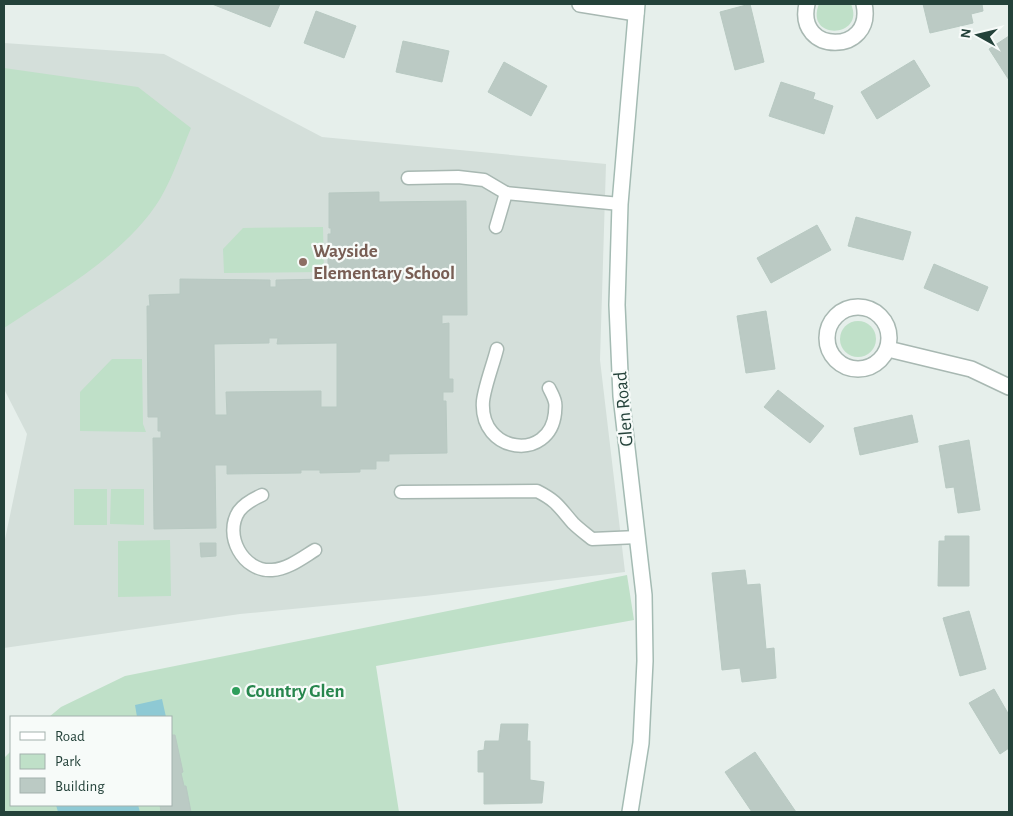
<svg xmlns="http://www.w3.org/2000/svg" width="1013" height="816" viewBox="0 0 1013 816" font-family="'Alegreya Sans',sans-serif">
<rect width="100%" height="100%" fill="#e6efeb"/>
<path fill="#d4dfda" d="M 4,43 L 164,54 L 322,137 L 606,164 L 600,360 L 625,572 L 425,596 L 240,614 L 4,648 L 4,544 L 27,434 L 4,389 Z"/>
<g fill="#bfe0c8">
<path d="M 819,4 L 851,4 C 866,38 804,41 819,4 Z"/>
<path d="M 4,68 L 138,87 L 191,128 C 181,152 173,177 160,199 C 126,254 57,293 4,328 Z"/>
<path d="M 323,227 L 324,272 L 224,273 L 223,249 L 243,228 Z"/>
<circle cx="858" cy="339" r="18"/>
<path d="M 112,359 L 142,359 L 143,424 L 146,432 L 80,431 L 80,392 Z"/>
<rect x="74" y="489" width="33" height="36"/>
<path d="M 111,489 L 144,489 L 144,525 L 110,524 Z"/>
<path d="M 170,540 L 171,596 L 118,597 L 118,541 Z"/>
<path d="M 627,575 L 634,620 L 376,666 L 399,812 L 4,812 L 4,758 L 11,751 L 11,805 L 171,805 L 171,717 L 49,717 L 61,707 L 125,676 Z"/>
</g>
<g fill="#8ec9d4">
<path d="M 162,699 L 166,717 L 137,717 L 135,705 Z"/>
<path d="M 56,805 L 138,805 L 140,812 L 58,812 Z"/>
</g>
<g fill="#bbcac4" stroke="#b8c9c2" fill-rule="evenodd">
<path d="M 212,4 L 280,4 L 270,27 Z"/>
<path d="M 750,4 L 764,62 L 735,70 L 720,12 Z"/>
<path d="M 923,4 L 982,4 L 983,11 L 971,14 L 973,23 L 930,33 Z"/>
<path d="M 316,11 L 356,26 L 344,58 L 304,43 Z"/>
<path d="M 1009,36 L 1009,80 L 989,49 Z"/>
<path d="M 403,41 L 449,51 L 442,82 L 396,72 Z"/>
<path d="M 914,60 L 930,86 L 877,119 L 861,92 Z"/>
<path d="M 504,62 L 547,86 L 531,116 L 488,92 Z"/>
<path d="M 781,82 L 815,93 L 813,99 L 833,106 L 824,134 L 769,116 Z"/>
<path d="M 379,192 L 379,202 L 466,201 L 467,315 L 442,315 L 442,324 L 449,323 L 449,379 L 453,379 L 453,392 L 443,392 L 443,401 L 446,401 L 447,453 L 389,454 L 389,461 L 376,461 L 376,469 L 360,469 L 360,472 L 320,473 L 320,470 L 301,470 L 301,473 L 227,474 L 227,465 L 215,465 L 216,528 L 154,529 L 153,438 L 161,438 L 161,431 L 158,431 L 158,417 L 148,417 L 147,306 L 150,306 L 149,295 L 180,294 L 180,279 L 270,280 L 270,287 L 276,287 L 276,280 L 328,279 L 328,234 L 331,234 L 331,228 L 329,228 L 329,193 ZM 269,338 L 278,338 L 277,344 L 337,343 L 337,407 L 321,407 L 321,391 L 226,392 L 227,415 L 215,415 L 214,344 L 269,343 Z"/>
<path d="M 856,217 L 911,232 L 903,260 L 848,246 Z"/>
<path d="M 817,225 L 831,250 L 771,283 L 757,258 Z"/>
<path d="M 934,264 L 988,287 L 978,311 L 924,288 Z"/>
<path d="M 766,311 L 775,369 L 746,373 L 737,316 Z"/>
<path d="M 778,390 L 824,426 L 810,443 L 764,407 Z"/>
<path d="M 912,415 L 918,442 L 860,455 L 854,428 Z"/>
<path d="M 969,440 L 980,510 L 958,513 L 954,487 L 946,488 L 939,446 Z"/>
<path d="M 945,536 L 969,536 L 969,586 L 938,586 L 939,541 L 945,541 Z"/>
<path d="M 200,543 L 216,543 L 216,556 L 201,557 Z"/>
<path d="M 745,570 L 747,585 L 760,584 L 766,649 L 774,648 L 776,678 L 742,682 L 740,668 L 722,670 L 712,573 Z"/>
<path d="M 969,611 L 986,669 L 960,676 L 943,618 Z"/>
<path d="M 994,689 L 1009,715 L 1009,748 L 1000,754 L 969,703 Z"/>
<path d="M 501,724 L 528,724 L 527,741 L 530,741 L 530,780 L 544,782 L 542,803 L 484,804 L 484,772 L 478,772 L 478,751 L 484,750 L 485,741 L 499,741 Z"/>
<path d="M 171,735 L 175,735 L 183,772 L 181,773 L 184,786 L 186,786 L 191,812 L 161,812 L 160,805 L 171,805 Z"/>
<path d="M 755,752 L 796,812 L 752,812 L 725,772 Z"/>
</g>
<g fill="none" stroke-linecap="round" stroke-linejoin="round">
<defs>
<g id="lane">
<path d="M 408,178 L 458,177 L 484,180 L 506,193"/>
<path d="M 496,227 L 506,193 L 620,204"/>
<path d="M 497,349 C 493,365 485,385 483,401 C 479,454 550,462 555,413 C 555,409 556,405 555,402 C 554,397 551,392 549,388"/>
<path d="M 401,492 L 537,491 C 557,501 559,507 573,523 C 579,529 586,534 592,539 L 638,537"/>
<path d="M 262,495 C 253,499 245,503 239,511 C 223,535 243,572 272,570 C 288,569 302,558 315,550"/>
</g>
<g id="street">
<path d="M 580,4 L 636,13"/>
<path d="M 807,4 C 795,55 875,55 864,4"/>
<circle cx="858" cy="338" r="31"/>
<path d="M 888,349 L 971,369 L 1009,387"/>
</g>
<path id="secondary" d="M 630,812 L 641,743 L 645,661 L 644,595 L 621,396 L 617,305 L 620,204 L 637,4"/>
</defs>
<use href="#lane" stroke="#a8b8b2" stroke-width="15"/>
<use href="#street" stroke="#a8b8b2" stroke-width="18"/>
<use href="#secondary" stroke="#a4bbb3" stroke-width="18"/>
<use href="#lane" stroke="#fff" stroke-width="12"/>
<use href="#street" stroke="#fff" stroke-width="15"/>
<use href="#secondary" stroke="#fff" stroke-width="15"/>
</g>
<circle fill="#8d6e63" stroke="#f7fbf9" stroke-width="2" cx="303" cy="262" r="5"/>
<circle fill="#2e9e5b" stroke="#f7fbf9" stroke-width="2" cx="236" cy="691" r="5"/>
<g text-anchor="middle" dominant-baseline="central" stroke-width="4.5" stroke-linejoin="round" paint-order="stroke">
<g font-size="19" font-weight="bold" fill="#785e54" stroke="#f7fbf9" text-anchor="start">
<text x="313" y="251">Wayside<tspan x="313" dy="22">Elementary School</tspan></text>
</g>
<g font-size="19" fill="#24423a" stroke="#f7fbf9">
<text transform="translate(624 409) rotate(-95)">Glen Road</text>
</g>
<g font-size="19" font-weight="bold" fill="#27864d" stroke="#f7fbf9" text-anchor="start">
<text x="246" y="691">Country Glen</text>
</g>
</g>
<rect width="1013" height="816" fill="none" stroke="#24423a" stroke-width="10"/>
<rect x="10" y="716" width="162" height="90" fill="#f7fbf9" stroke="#a3b1ad"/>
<rect x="20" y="732" width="25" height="8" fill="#ffffff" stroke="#a3b1ad"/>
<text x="55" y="741" font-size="15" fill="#24423a">Road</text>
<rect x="20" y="754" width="25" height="15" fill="#bfe0c8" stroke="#a3b1ad"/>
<text x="55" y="766" font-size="15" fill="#24423a">Park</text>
<rect x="20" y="778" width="25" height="15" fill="#bbcac4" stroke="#a3b1ad"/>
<text x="55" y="791" font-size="15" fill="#24423a">Building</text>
<g transform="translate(978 35) rotate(278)" stroke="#f7fbf9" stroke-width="4" paint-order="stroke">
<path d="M0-4L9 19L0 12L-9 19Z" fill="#24423a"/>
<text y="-8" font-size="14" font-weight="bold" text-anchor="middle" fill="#24423a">N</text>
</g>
</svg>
